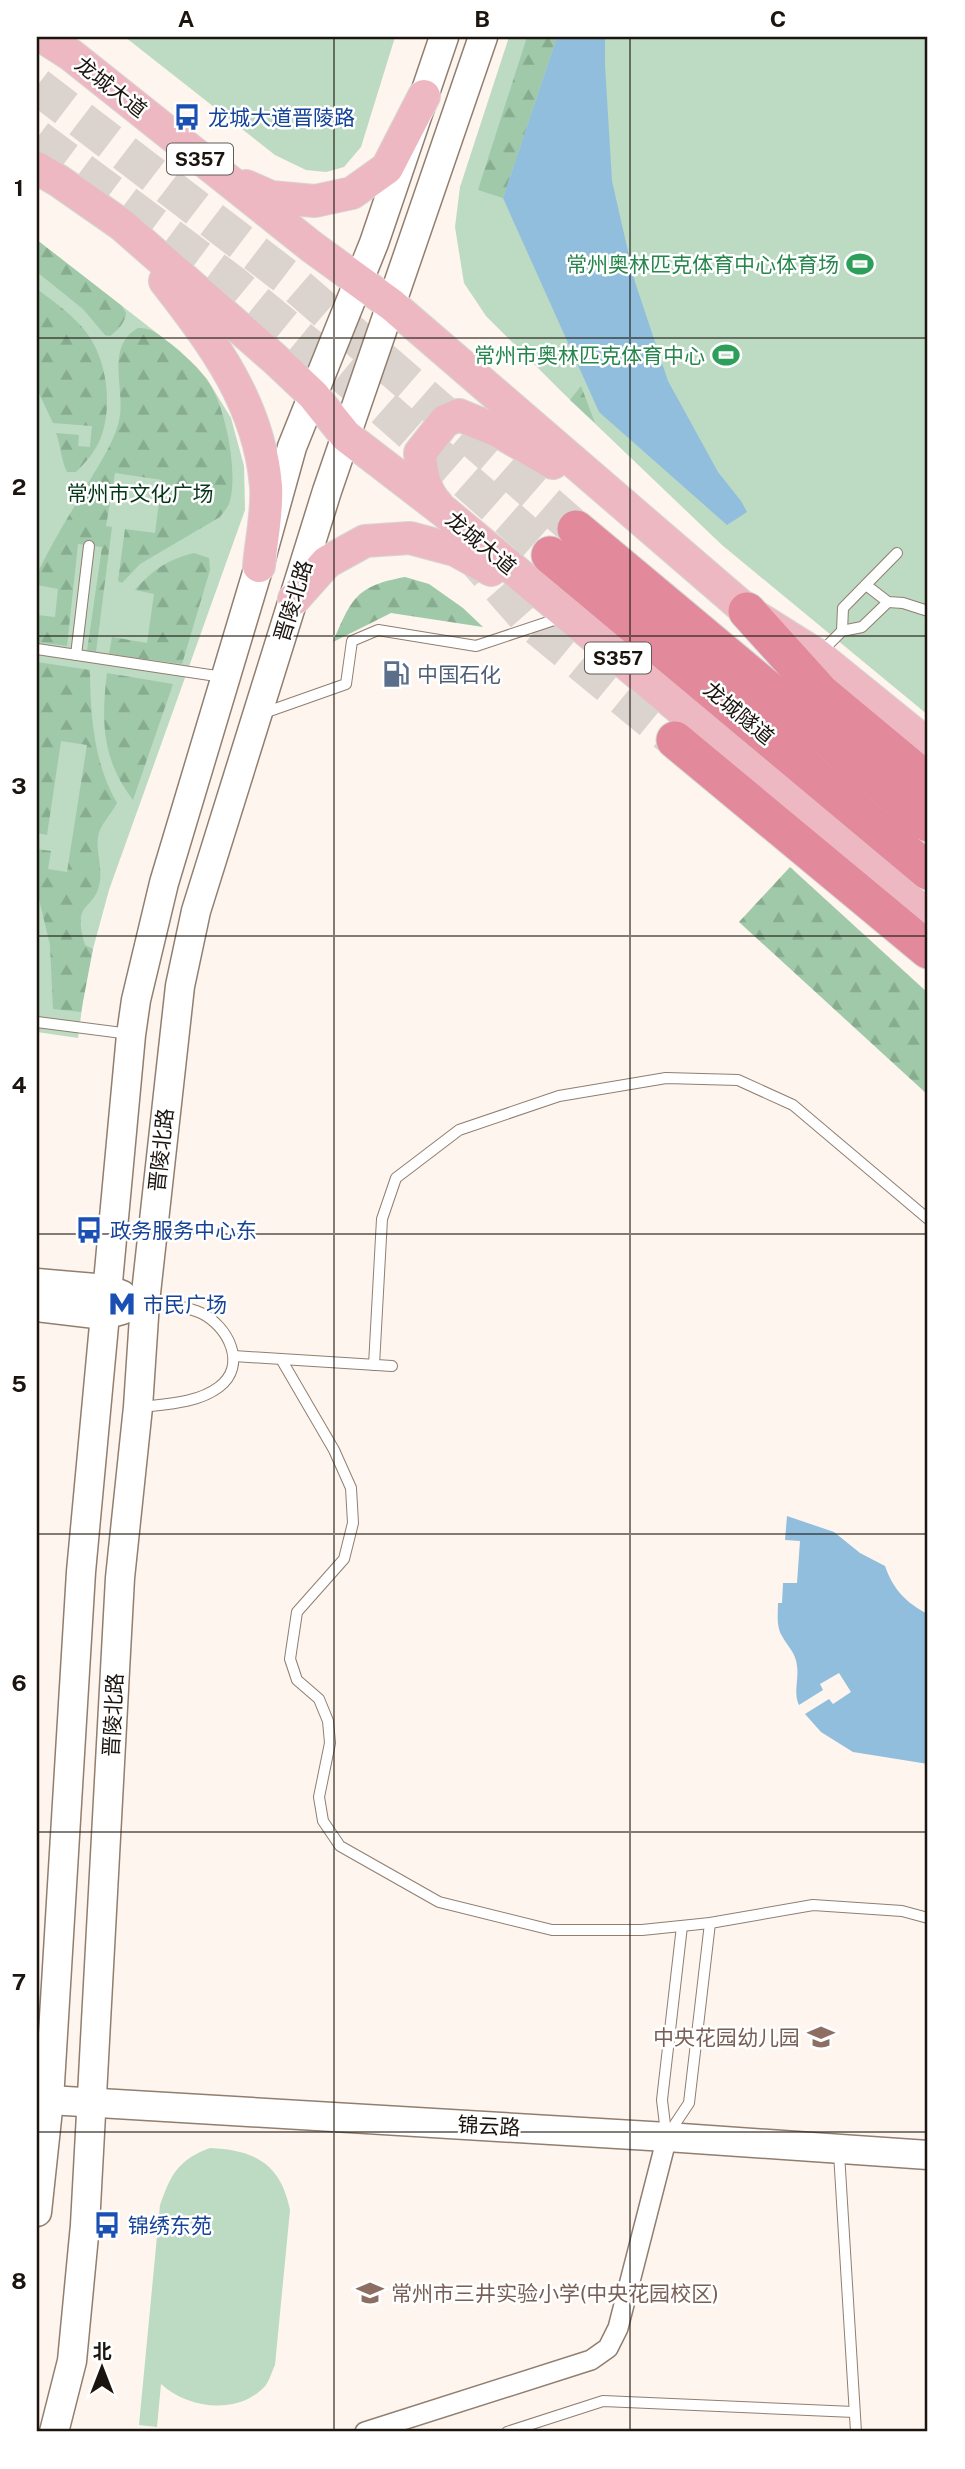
<svg xmlns="http://www.w3.org/2000/svg" width="965" height="2469" viewBox="0 0 965 2469" font-family="'Public Sans','Noto Sans SC',sans-serif">
<defs>
<pattern id="forest-firs" width="22" height="20" patternUnits="userSpaceOnUse" patternTransform="scale(1.75)"><rect width="22" height="20" fill="#9fc9a8"/><path d="M5 1l3.5 6h-7zM16 11l3.5 6h-7z" fill="#88ac8f"/></pattern>
</defs>
<rect width="100%" height="100%" fill="#fdf5ee"/>
<g fill="#bddac3">
<path d="M 125,37 L 395,37 L 361,147 L 344,167 L 326,172 L 306,170 L 275,155 Z"/>
<path d="M 509,37 L 928,37 L 928,715 L 722,545 L 563,393 L 486,316 L 464,283 L 455,227 L 460,187 Z"/>
<path d="M 37,240 L 180,351 L 207,379 L 231,418 L 244,466 L 245,510 L 109,890 L 87,971 L 78,1038 L 37,1032 Z"/>
<path d="M 210,2148 C 255,2150 281,2164 290,2210 L 275,2365 C 272,2371 270,2379 266,2385 C 239,2416 188,2409 161,2384 L 157,2427 L 139,2425 L 160,2205 C 171,2174 178,2160 210,2148 Z"/>
</g>
<g fill="url(#forest-firs)">
<path d="M 527,37 L 557,37 L 503,198 L 478,190 Z"/>
<path d="M 37,240 L 122,306 L 126,313 C 125,323 118,330 110,336 L 105,335 L 83,309 L 37,272 Z"/>
<path d="M 37,289 C 54,302 73,315 86,332 C 107,359 113,406 101,437 C 96,451 86,462 76,472 L 67,472 C 61,460 61,446 56,433 L 79,435 L 78,446 L 90,447 L 92,426 L 53,423 L 37,389 Z"/>
<path d="M 138,328 C 152,327 160,336 171,344 C 184,355 200,368 209,383 C 226,408 239,475 229,504 C 227,508 223,513 220,517 L 140,564 L 122,583 L 118,581 L 125,529 L 155,533 L 162,480 L 115,473 L 106,526 L 112,527 L 96,652 L 87,651 L 102,547 L 78,544 L 67,646 L 37,642 L 37,615 L 55,617 L 58,589 L 37,585 L 37,574 C 53,540 74,508 93,475 C 103,458 117,436 120,416 C 124,386 106,346 138,328 Z"/>
<path d="M 581,386 L 595,423 L 570,400 Z"/>
<path d="M 194,553 L 209,558 L 210,570 L 182,664 L 109,654 L 112,637 L 147,643 L 154,594 L 135,590 C 152,570 169,559 194,553 Z"/>
<path d="M 405,577 L 429,584 L 463,608 L 483,627 L 391,613 L 333,642 C 352,598 356,586 405,577 Z"/>
<path d="M 37,662 L 90,670 C 90,714 94,764 117,803 C 112,813 99,826 98,837 C 96,851 102,866 100,881 C 95,913 71,898 85,945 L 93,949 L 81,1012 L 53,1009 L 50,945 L 37,891 L 37,849 L 51,851 L 48,869 L 67,872 L 87,745 L 61,741 L 47,835 L 37,833 Z"/>
<path d="M 107,673 L 173,684 L 133,800 C 102,760 101,721 107,673 Z"/>
<path d="M 790,867 L 928,993 L 928,1095 L 739,922 Z"/>
</g>
<g fill="#91bedd">
<path d="M 557,37 L 605,37 L 605,65 L 612,181 L 635,282 L 668,381 L 718,472 L 741,501 L 747,512 L 727,525 L 599,412 L 503,198 Z"/>
<path d="M 787,1516 L 834,1532 L 860,1553 L 885,1566 C 893,1589 906,1603 928,1614 L 928,1764 L 853,1752 L 821,1732 L 805,1714 L 829,1699 L 833,1704 L 851,1692 L 839,1673 L 820,1684 L 823,1690 L 799,1705 C 793,1692 799,1680 797,1666 C 796,1653 788,1647 782,1636 C 776,1626 778,1614 778,1603 L 782,1603 L 783,1583 L 797,1583 L 800,1541 L 785,1540 Z"/>
</g>
<g fill="none" stroke-linecap="round" stroke-linejoin="round">
<g stroke="#dbd3cd" stroke-width="37" stroke-dasharray="37 18" stroke-linecap="butt">
<path d="M 37,86 L 289,279 L 576,529"/>
<path d="M 37,138 L 232,283 L 380,405 L 550,555"/>
<path d="M 464,546 L 530,621 L 675,740"/>
</g>
<defs>
<g id="lane">
<path d="M 866,585 L 888,602 L 903,603 L 928,611"/>
<path d="M 842,631 L 843,608 L 897,553"/>
<path d="M 37,649 L 223,677"/>
<path d="M 820,653 L 842,631 L 862,627 L 888,602"/>
<path d="M 76,655 L 89,546"/>
<path d="M 261,714 L 346,684 L 352,641 L 378,630 L 476,646 L 563,617"/>
<path d="M 37,1022 L 130,1034"/>
<path d="M 234,1356 L 392,1366"/>
<path d="M 281,1359 L 334,1450 L 351,1488 L 353,1523 L 344,1559 L 297,1612 L 290,1659 L 297,1680 L 319,1699 L 328,1721 L 330,1743 L 319,1797 L 323,1821 L 340,1846 L 439,1902 L 552,1930 L 642,1930 L 710,1923 L 813,1905 L 902,1911 L 928,1918"/>
<path d="M 374,1365 L 382,1219 L 396,1178 L 459,1130 L 559,1096 L 666,1078 L 738,1080 L 793,1105 L 928,1219"/>
<path d="M 142,1407 C 167,1404 198,1403 219,1387 C 248,1365 228,1326 201,1313 C 186,1306 165,1305 148,1303"/>
<path d="M 666,2133 L 662,2100 L 682,1926"/>
<path d="M 669,2133 L 689,2103 L 710,1923"/>
<path d="M 839,2153 L 856,2432"/>
<path d="M 507,2432 L 603,2401 L 854,2412"/>
</g>
<path id="street" d="M 365,2432 L 591,2360 L 608,2348 L 618,2328 L 667,2137"/>
<g id="secondary">
<path d="M 37,1283 L 107,1289 L 122,1295"/>
<path d="M 37,1307 L 104,1315 L 122,1310"/>
<path d="M 49,2100 L 667,2137 L 928,2155"/>
<path d="M 37,2212 L 49,2100 L 81,1572 L 131,1035 L 136,1000 L 164,883 L 259,566 L 292,447 L 374,243 L 444,37"/>
<path d="M 54,2432 L 72,2361 L 85,2225 L 120,1578 L 138,1407 L 145,1302 L 180,986 L 196,911 L 327,491 L 483,37"/>
</g>
<g id="primary">
<path d="M 43,37 L 71,55 L 312,247 L 392,305 L 747,611 L 817,655 L 928,745"/>
<path d="M 37,168 L 59,181 L 122,225 L 275,359 L 313,395 L 346,436 L 446,513 L 928,916"/>
<path d="M 246,186 L 271,197 L 315,201 L 352,193 L 387,168 L 424,96"/>
<path d="M 165,281 C 214,344 259,404 266,486 C 268,510 261,542 259,566"/>
<path d="M 437,504 C 424,491 421,471 420,453 L 445,421 L 459,415 L 498,431 L 553,463"/>
<path d="M 294,599 L 327,562 L 365,541 L 410,538 L 455,550 L 491,570"/>
</g>
<g id="highway">
<path d="M 576,529 L 928,823"/>
<path d="M 550,555 L 928,871"/>
<path d="M 747,611 L 821,693 L 928,782"/>
<path d="M 675,740 L 928,950"/>
</g>
</defs>
<use href="#lane" stroke="#917e6f" stroke-width="12"/>
<use href="#street" stroke="#917e6f" stroke-width="22"/>
<use href="#secondary" stroke="#917e6f" stroke-width="31"/>
<use href="#primary" stroke="#d6d5d4" stroke-width="34"/>
<use href="#highway" stroke="#d6d5d4" stroke-width="39"/>
<use href="#lane" stroke="#fff" stroke-width="10"/>
<use href="#street" stroke="#fff" stroke-width="19"/>
<use href="#secondary" stroke="#fff" stroke-width="28"/>
<use href="#primary" stroke="#eeb8c3" stroke-width="32"/>
<use href="#highway" stroke="#e2899b" stroke-width="37"/>
</g>
<path fill="none" stroke="#1c150f" stroke-width="2" stroke-opacity="0.55" d="M 334,37 L 334,2432M 630,37 L 630,2432M 37,338 L 928,338M 37,636 L 928,636M 37,936 L 928,936M 37,1234 L 928,1234M 37,1534 L 928,1534M 37,1832 L 928,1832M 37,2132 L 928,2132"/>
<defs>
<symbol id="bus-bare" viewBox="-9 -9 18 18"><path d="M-5-6H5V4H4V6H2V4H-2V6H-4V4H-5ZM-3.5-4V0h7V-4ZM-3.5 1.2v1.5H-2V1.2ZM2 1.2v1.5H3.5V1.2Z" fill="#1a4fb4" stroke="#fff" stroke-width="2.5" paint-order="stroke"/></symbol>
<symbol id="stadium-bare" viewBox="-9 -9 18 18"><path d="M0-5a6.5 5 0 1 0 0 10a6.5 5 0 1 0 0-10ZM-3.5-1.8h7v3.6h-7Z" fill="#2e9e5b" stroke="#fff" stroke-width="2.5" paint-order="stroke"/></symbol>
<symbol id="fuel-bare" viewBox="-9 -9 18 18"><path d="M-5.5-6h7V0h2V4h1.3V-2.5L3-4.5l.8-.8L6-3V5H2.5V1h-1V6h-7ZM-4.2-4.7v3.2H.2V-4.7Z" fill="#5c6f8a" stroke="#fff" stroke-width="2.5" paint-order="stroke"/></symbol>
<symbol id="metro-bare" viewBox="-9 -9 18 18"><path d="M-5.5 5V-5H-3L0 0L3-5H5.5V5H3V-.5L0 4L-3-.5V5Z" fill="#1a4fb4" stroke="#fff" stroke-width="2.5" paint-order="stroke"/></symbol>
<symbol id="school-bare" viewBox="-9 -9 18 18"><path d="M0-5L7-2L0 1L-7-2ZM-4 1L0 2.5L4 1V4Q0 6-4 4Z" fill="#8d6e63" stroke="#fff" stroke-width="2.5" paint-order="stroke"/></symbol>
</defs>
<g fill-rule="evenodd">
<use href="#bus-bare" x="168" y="98" width="38" height="38"/>
<use href="#stadium-bare" x="841" y="245" width="38" height="38"/>
<use href="#stadium-bare" x="707" y="336" width="38" height="38"/>
<use href="#fuel-bare" x="377" y="655" width="38" height="38"/>
<use href="#bus-bare" x="70" y="1211" width="38" height="38"/>
<use href="#metro-bare" x="103" y="1285" width="38" height="38"/>
<use href="#school-bare" x="802" y="2018" width="38" height="38"/>
<use href="#bus-bare" x="88" y="2206" width="38" height="38"/>
<use href="#school-bare" x="351" y="2274" width="38" height="38"/>
</g>
<g text-anchor="middle" dominant-baseline="central" stroke-width="5" stroke-linejoin="round" paint-order="stroke">
<g fill="#fff" stroke="#605b57" stroke-width="2">
<rect x="167" y="143.5" width="66" height="31" rx="5"/>
<rect x="585" y="642.5" width="66" height="31" rx="5"/>
</g>
<g font-size="19" font-weight="bold" fill="#1c150f">
<text x="200" y="159">S357</text>
<text x="618" y="658">S357</text>
</g>
<g font-size="21" fill="#1c150f" stroke="#fff">
<text transform="translate(111 87) rotate(38)">龙城大道</text>
<text transform="translate(481 543) rotate(40)">龙城大道</text>
<text transform="translate(293 601) rotate(-73)">晋陵北路</text>
<text transform="translate(739 713) rotate(40)">龙城隧道</text>
<text transform="translate(161 1150) rotate(-84)">晋陵北路</text>
<text transform="translate(113 1715) rotate(-87)">晋陵北路</text>
<text transform="translate(489 2126) rotate(3)">锦云路</text>
</g>
<g font-size="21" fill="#164399" stroke="#fff" text-anchor="start">
<text x="208" y="117">龙城大道晋陵路</text>
<text x="110" y="1230">政务服务中心东</text>
<text x="143" y="1304">市民广场</text>
<text x="128" y="2225">锦绣东苑</text>
</g>
<g font-size="21" fill="#27864d" stroke="#fff" text-anchor="end">
<text x="839" y="264">常州奥林匹克体育中心体育场</text>
<text x="705" y="355">常州市奥林匹克体育中心</text>
</g>
<g font-size="21" fill="#043819" stroke="#fff">
<text x="140" y="493">常州市文化广场</text>
</g>
<g font-size="21" fill="#4e5e75" stroke="#fff" text-anchor="start">
<text x="417" y="674">中国石化</text>
</g>
<g font-size="21" fill="#785e54" stroke="#fff" text-anchor="end">
<text x="800" y="2037">中央花园幼儿园</text>
<text x="391" y="2293" text-anchor="start">常州市三井实验小学(中央花园校区)</text>
</g>
</g>
<rect width="965" height="2469" fill="none" stroke="#ffffff" stroke-width="77"/>
<g transform="translate(102 2368)" stroke="#ffffff" stroke-width="5" paint-order="stroke">
<path d="M0-5L12 26L0 18L-12 26Z" fill="#1c150f"/>
<text y="-10" font-size="19" font-weight="bold" text-anchor="middle" fill="#1c150f">北</text>
</g>
<rect x="38" y="38" width="888" height="2392" fill="none" stroke="#1c150f" stroke-width="2.5"/>
<g font-size="23" text-anchor="middle" font-weight="bold" fill="#1c150f">
<text x="186" y="27">A</text>
<text x="482" y="27">B</text>
<text x="778" y="27">C</text>
<text x="19" y="196">1</text>
<text x="19" y="495">2</text>
<text x="19" y="794">3</text>
<text x="19" y="1093">4</text>
<text x="19" y="1392">5</text>
<text x="19" y="1691">6</text>
<text x="19" y="1990">7</text>
<text x="19" y="2289">8</text>
</g>
</svg>
